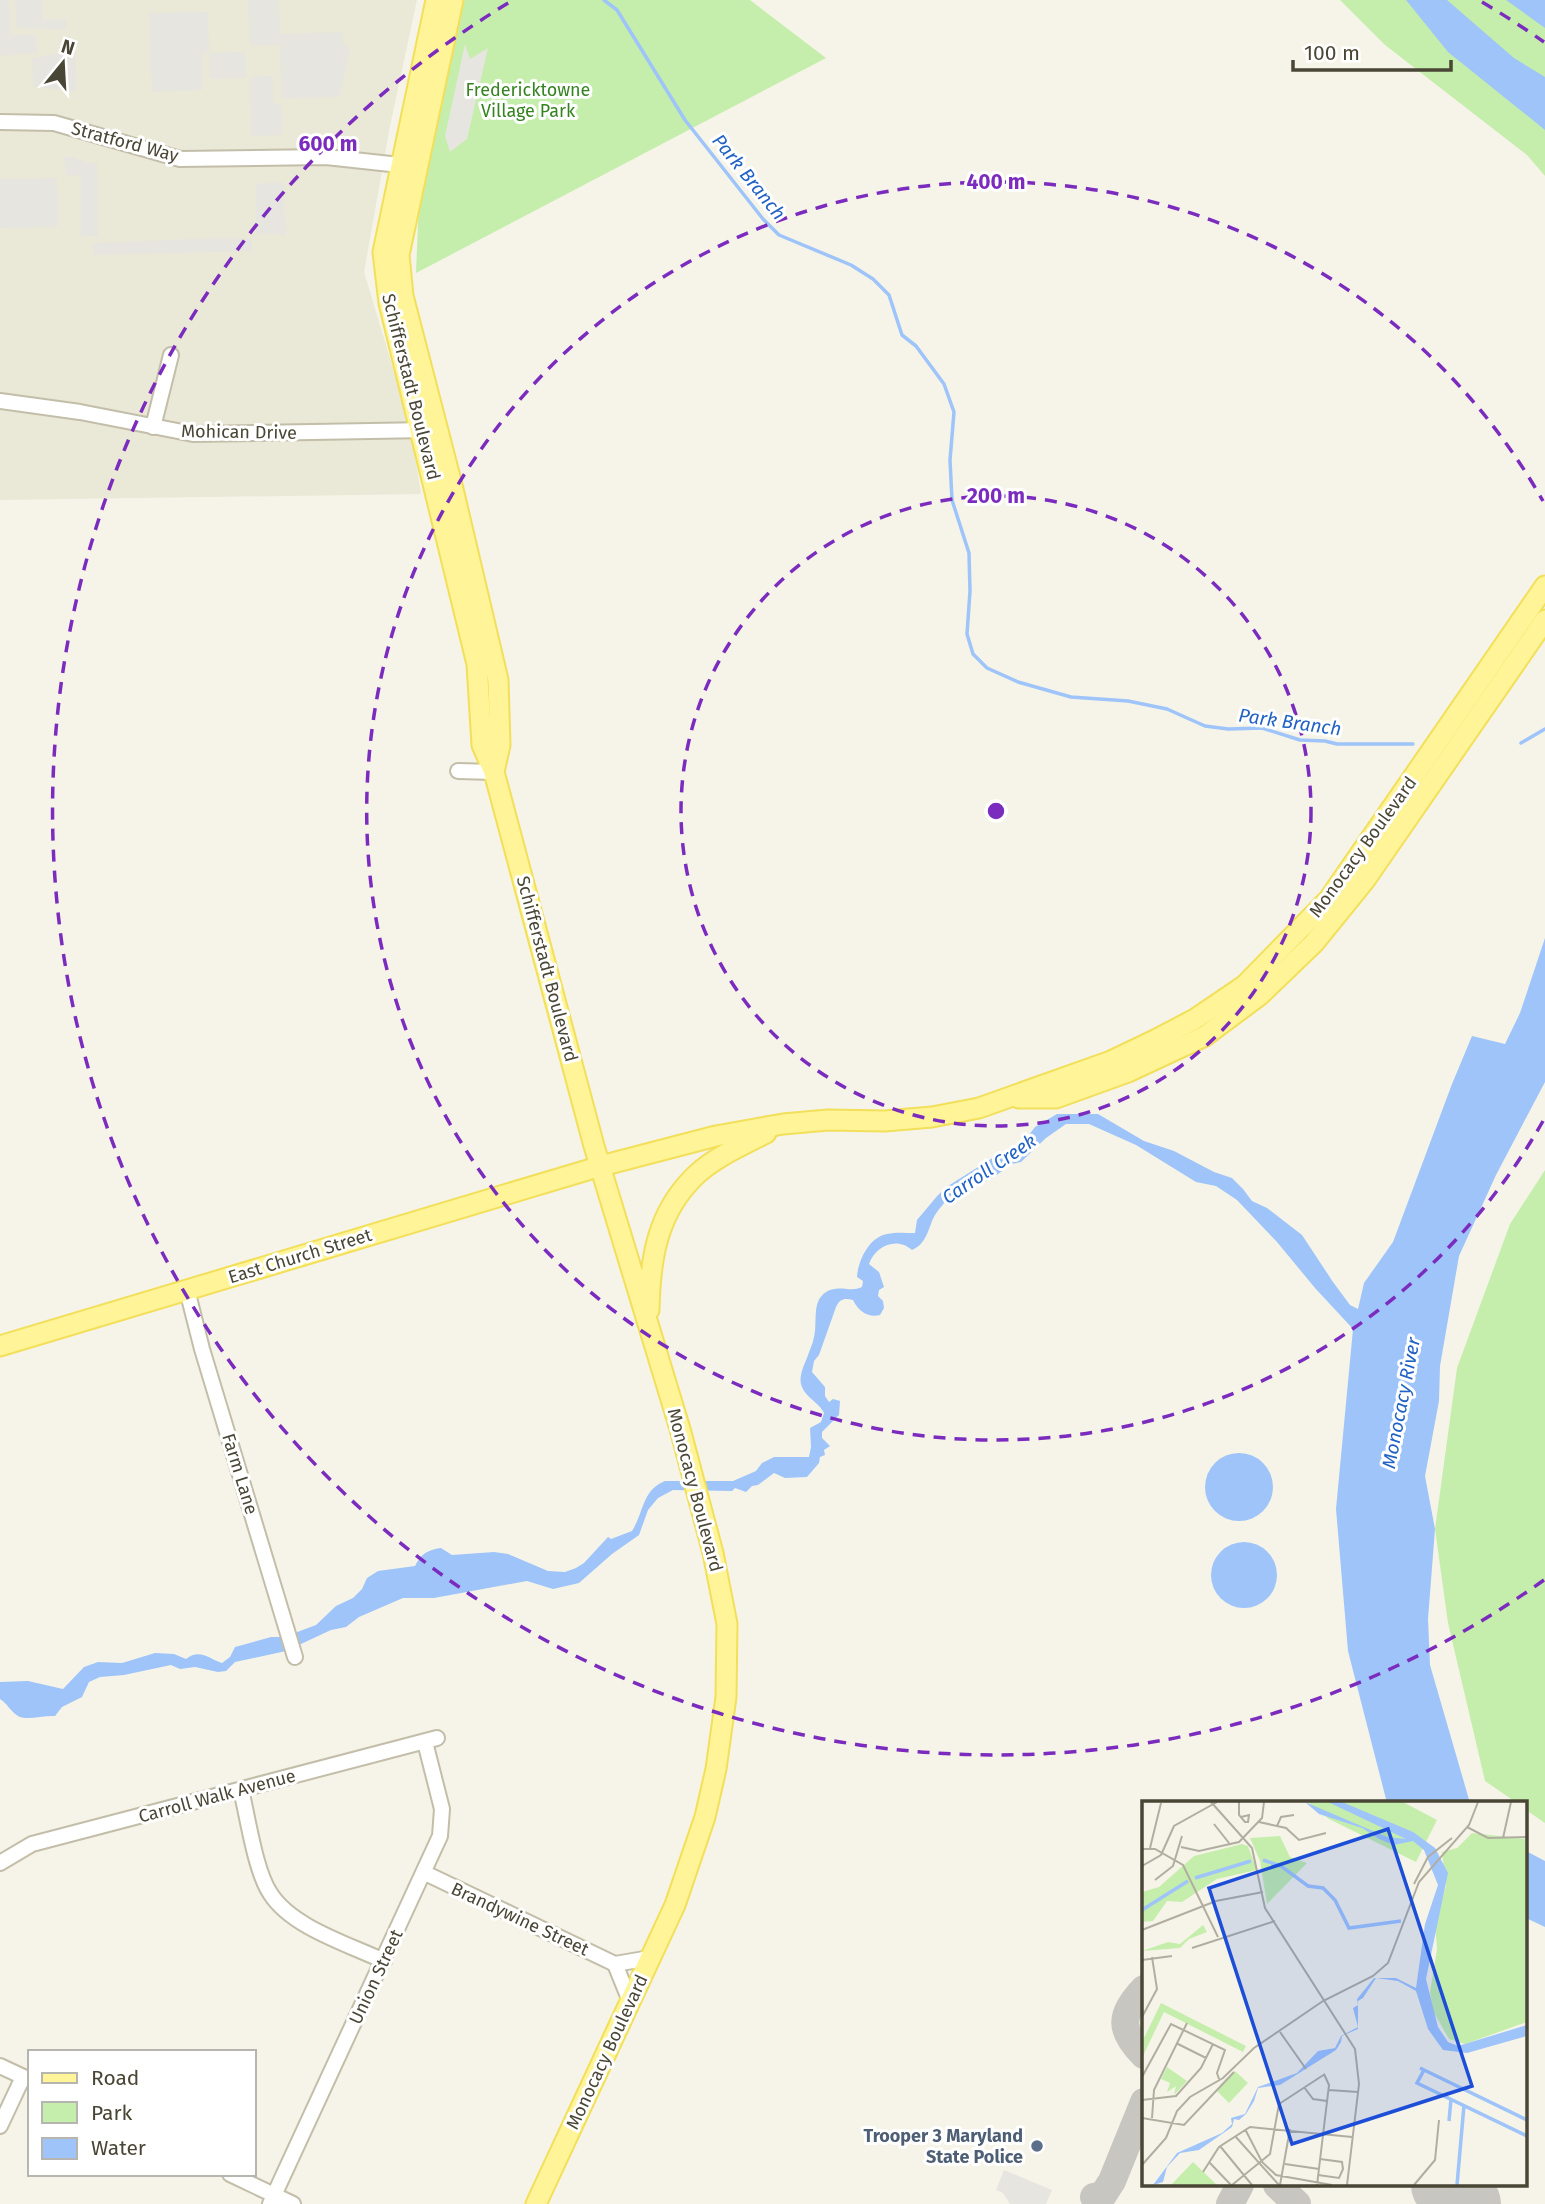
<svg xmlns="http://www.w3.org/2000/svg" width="1545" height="2204" viewBox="0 0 1545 2204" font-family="'Fira Sans',sans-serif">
<rect width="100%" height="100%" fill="#f6f4e8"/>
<path fill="#eae8d6" d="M 0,0 L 417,0 L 390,126 L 364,272 L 401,395 L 413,443 L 421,494 L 0,500 Z"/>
<g fill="#c5eeac">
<path d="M 442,0 L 750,0 L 826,58 L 416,273 L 422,125 Z"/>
<path d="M 1340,0 L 1545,0 L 1545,176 L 1527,155 L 1385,45 Z"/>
<path d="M 1545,1170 L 1545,1823 L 1526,1810 L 1526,1803 L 1517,1803 L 1485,1781 L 1448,1623 L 1435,1529 L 1457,1368 L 1510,1224 Z"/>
</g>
<g fill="#e7e5e0">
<path d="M 0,0 L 9,0 L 10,35 L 36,35 L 37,53 L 0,56 Z"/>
<path d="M 15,0 L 42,0 L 43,20 L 66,19 L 66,29 L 17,28 Z"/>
<path d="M 248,0 L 278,0 L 280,34 L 342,32 L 343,43 L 350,50 L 339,97 L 282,99 L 280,45 L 250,46 Z"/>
<path d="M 208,12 L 209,53 L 245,52 L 246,78 L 210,79 L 209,53 L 202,53 L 203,90 L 152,92 L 149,13 Z"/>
<path d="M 465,44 L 470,59 L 488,48 L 467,139 L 450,152 L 445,136 Z"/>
<path d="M 75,50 L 77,91 L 34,87 L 32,58 Z"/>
<path d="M 273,76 L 273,103 L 281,104 L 282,135 L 251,136 L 250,77 Z"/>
<path d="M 64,157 L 74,157 L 87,163 L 97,163 L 98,236 L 81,236 L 81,176 L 66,175 Z"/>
<path d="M 57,178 L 58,227 L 0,228 L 0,179 Z"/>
<path d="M 283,182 L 286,235 L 256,233 L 256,184 Z"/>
<path d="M 219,238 L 252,239 L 252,251 L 93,255 L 93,243 Z"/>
<path d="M 1004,2170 L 1052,2190 L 1046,2204 L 1010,2204 L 1003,2193 L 996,2190 Z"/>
</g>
<g fill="#9ec4f9">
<path d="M 1406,0 L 1447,0 L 1514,58 L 1545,77 L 1545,130 L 1448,52 Z"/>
<path d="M 1506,0 L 1545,0 L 1545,28 Z"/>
<path d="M 1545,938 L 1545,1082 L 1496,1175 L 1459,1256 L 1440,1366 L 1439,1401 L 1425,1476 L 1435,1529 L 1428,1619 L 1430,1665 L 1470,1803 L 1387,1803 L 1348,1651 L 1336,1509 L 1353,1329 L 1315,1288 L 1277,1242 L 1237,1200 L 1216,1186 L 1196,1182 L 1136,1145 L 1089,1124 L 1066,1124 L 1046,1138 L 1021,1162 L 1012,1164 L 991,1179 L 946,1198 C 944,1205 941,1206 937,1212 C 928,1224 929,1243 912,1250 C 897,1236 875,1246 869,1264 L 879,1272 L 884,1287 L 879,1290 L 878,1296 L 883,1301 L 884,1308 L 880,1315 C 868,1318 858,1311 853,1300 C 844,1298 840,1299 836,1307 L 819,1355 L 814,1361 L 812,1372 L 825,1387 L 825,1396 L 829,1402 L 833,1399 L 840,1401 L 839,1415 L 822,1432 L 822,1438 L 830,1446 L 824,1450 L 825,1455 L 820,1457 L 819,1463 L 807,1477 L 785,1478 L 774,1473 L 758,1485 L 752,1486 L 746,1492 L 735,1488 L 732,1491 L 673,1490 L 658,1498 L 648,1510 L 639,1535 L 612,1554 L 579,1583 L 553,1589 L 527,1581 L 434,1598 L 403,1598 L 359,1617 L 346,1627 L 331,1630 L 286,1651 L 235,1662 L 226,1671 L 218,1672 L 195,1667 L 180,1669 L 171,1665 L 124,1675 L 100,1677 L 89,1682 L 82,1697 L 62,1707 L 55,1716 C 44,1715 26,1721 18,1716 C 10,1711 7,1703 0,1699 L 0,1682 L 28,1681 L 63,1689 L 84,1667 L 98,1662 L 122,1663 L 155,1653 L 174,1654 L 186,1659 C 200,1648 209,1659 222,1663 L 230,1657 L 235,1647 L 271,1637 L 284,1637 L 316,1625 L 336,1606 L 353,1598 L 362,1589 L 367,1578 L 378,1571 L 415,1566 C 421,1554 427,1550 441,1548 L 452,1555 L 494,1552 L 508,1554 L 548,1571 L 565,1572 L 576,1568 L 584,1563 L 608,1537 L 611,1539 L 632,1531 C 644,1512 642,1490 665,1481 L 733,1481 L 756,1471 L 762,1463 L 774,1457 L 809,1457 L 811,1447 L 810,1428 L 821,1422 L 824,1413 C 819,1402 804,1397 801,1384 C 799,1376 804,1365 807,1358 C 809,1351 813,1344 814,1337 C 818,1322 811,1302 826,1292 C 839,1284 850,1293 862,1287 L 863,1281 L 857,1277 C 858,1261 869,1237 887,1234 C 896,1232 906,1233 915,1233 L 917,1220 L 938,1195 L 948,1186 L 994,1157 L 1003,1156 L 1012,1148 L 1022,1144 L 1035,1127 L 1057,1114 L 1098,1114 L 1144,1141 L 1174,1151 L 1214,1172 L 1232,1178 L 1243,1189 L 1252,1201 L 1267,1208 L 1302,1235 L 1333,1282 L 1350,1305 L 1358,1309 L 1364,1283 L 1393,1242 L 1452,1084 L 1472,1036 L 1505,1044 L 1520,1013 Z"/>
<circle cx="1239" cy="1487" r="34"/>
<circle cx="1244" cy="1575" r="33"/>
<path d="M 1526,1851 L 1545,1861 L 1545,1927 L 1526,1918 Z"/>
</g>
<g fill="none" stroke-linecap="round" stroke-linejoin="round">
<g stroke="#9ec4f9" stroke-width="3.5">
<path d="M 604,0 L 617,10 L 685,120 L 763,219 L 779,235 L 851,265 L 873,279 L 889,295 L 902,335 L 916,346 L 944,384 L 954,412 L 950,460 L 952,500 L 969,553 L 970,591 L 967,634 L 973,654 L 987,668 L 1018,682 L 1071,697 L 1128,701 L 1167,709 L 1205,726 L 1228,729 L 1262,728 L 1300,740 L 1325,741 L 1337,744 L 1413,744"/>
<path d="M 1521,743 L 1545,729"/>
</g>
<g stroke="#c7c6c0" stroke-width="28">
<path d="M 1144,1989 C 1119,2015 1119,2030 1144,2055"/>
<path d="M 1277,2185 L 1297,2204"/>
<path d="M 1094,2197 L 1103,2195 L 1112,2181 L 1144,2102"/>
<path d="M 1230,2204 L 1240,2185"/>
</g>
<path stroke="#c7c6c0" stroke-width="70" d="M 1446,2185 L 1466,2204"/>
<defs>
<g id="minor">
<path d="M 0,122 L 54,123 L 180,159 L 326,157 L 409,166"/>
<path d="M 0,401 L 80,412 L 193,434 L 429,430"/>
<path d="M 153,427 L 171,355"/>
<path d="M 458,771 L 494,772"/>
<path d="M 187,1290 L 202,1349 L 295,1657"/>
<path d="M 241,1790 C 248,1818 255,1870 270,1893 C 291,1927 348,1944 384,1961"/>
<path d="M 0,1863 L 32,1844 L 437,1738"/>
<path d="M 425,1873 L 615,1964 L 650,1958"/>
<path d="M 615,1964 L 630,2001"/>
<path d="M 0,2066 L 30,2080"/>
<path d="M 0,2126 L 23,2077"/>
<path d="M 230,2174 L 293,2204"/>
<path d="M 270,2204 L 440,1836 L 442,1809 L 425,1742"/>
</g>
<g id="major">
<path d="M 436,0 L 383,252 L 389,303 L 477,664 L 482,745 L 494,772 L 594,1146 L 680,1429 L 713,1553 L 727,1624 L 726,1697 L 716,1769 L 705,1817 L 675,1905 L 536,2204"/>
<path d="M 453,0 L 399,255 L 403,296 L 452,485 L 498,680 L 500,745 L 494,772"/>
<path d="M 1019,1098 L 1056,1098 L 1128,1072 L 1205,1036 L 1260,995 L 1314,943 L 1365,880 L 1545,620"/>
<path d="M 649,1310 C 650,1259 657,1212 696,1175 C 715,1157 743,1145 766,1133"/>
<path d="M 0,1346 L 601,1166 L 716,1136 L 783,1124 L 828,1120 L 885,1121 L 932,1117 L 979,1108 L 1111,1061 L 1155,1040 L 1195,1019 L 1245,985 L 1329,899 L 1545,586"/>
</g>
</defs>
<use href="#minor" stroke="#c3bea9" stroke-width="18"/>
<use href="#major" stroke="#f2df5a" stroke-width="23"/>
<use href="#minor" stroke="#fff" stroke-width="14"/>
<use href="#major" stroke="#fff498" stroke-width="19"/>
</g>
<g fill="none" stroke="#7b2cbf" stroke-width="3.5" stroke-dasharray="12 9">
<circle cx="996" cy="811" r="315"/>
<path d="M1543 1121A629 629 0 1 1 1543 501"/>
<path d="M1544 1580A944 944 0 1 1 510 2M1482 2A944 944 0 0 1 1544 42"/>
</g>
<circle fill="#5c6f8a" stroke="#fff" stroke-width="2.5" cx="1037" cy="2146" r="7"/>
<g text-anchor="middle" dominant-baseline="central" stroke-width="6" stroke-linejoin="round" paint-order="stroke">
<g font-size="18" fill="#358421" stroke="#fff">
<text x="528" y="90">Fredericktowne<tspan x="528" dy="21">Village Park</tspan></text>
</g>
<g font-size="18" fill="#4a4636" stroke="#fff">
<text transform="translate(125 142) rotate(15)">Stratford Way</text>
<text transform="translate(411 387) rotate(76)">Schifferstadt Boulevard</text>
<text transform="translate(239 432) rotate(1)">Mohican Drive</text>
<text transform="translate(1363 847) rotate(-54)">Monocacy Boulevard</text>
<text transform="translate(547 969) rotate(75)">Schifferstadt Boulevard</text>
<text transform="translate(300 1256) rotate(-17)">East Church Street</text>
<text transform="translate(240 1474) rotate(73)">Farm Lane</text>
<text transform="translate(695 1490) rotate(75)">Monocacy Boulevard</text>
<text transform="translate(217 1796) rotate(-15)">Carroll Walk Avenue</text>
<text transform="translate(520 1919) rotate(25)">Brandywine Street</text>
<text transform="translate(376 1977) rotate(-65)">Union Street</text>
<text transform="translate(607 2052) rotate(-65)">Monocacy Boulevard</text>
</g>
<g font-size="18" font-weight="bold" fill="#4e5e75" stroke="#fff" text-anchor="end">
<text x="1023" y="2136">Trooper 3 Maryland<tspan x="1023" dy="21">State Police</tspan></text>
</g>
<g font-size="19" font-style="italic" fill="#2162c4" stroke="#fff">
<text transform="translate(749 177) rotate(51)">Park Branch</text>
<text transform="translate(1290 722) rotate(8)">Park Branch</text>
<text transform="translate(989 1169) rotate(-34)">Carroll Creek</text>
<text transform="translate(1401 1403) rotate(-79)">Monocacy River</text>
</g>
</g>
<g transform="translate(1142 1801)">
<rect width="385" height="385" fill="#f6f4e8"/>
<path d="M 166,1 L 261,1 L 295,19 L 274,61 L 187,18 ZM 330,32 L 385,38 L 385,221 L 323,243 L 307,238 L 291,210 L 288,191 L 295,148 L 293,120 L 304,85 L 300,51 L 315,47 ZM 138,35 L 148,56 L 165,62 L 125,103 L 118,60 L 108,37 ZM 100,43 L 106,45 L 115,69 L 75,78 L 40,101 L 25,100 L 11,120 L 0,121 L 0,91 L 17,86 L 52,55 ZM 61,124 L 65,131 L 47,138 L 38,147 L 0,150 L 26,141 L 38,143 ZM 19,202 L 104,245 L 101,251 L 22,211 L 0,257 L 0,241 ZM 25,266 L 45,280 L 32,294 L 34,285 L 25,291 L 28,282 L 19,278 ZM 93,270 L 106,282 L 87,302 L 75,290 ZM 51,361 L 75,384 L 29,384 Z" fill="#c5eeac"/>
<path d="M 163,1 L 245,36 L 264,38 L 186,1 L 200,1 L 271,31 L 293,47 L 306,72 L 284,178 L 296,226 L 306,241 L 316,245 L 385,224 L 385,235 L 325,252 L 301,249 L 286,228 L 274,190 L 256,180 L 234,177 L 221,197 L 216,200 L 216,228 L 200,235 L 199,241 L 194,249 L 138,284 L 116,287 L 112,300 L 104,313 L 97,319 L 92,318 L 90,326 L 57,349 L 38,352 L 25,366 L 21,381 L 11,384 L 35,352 L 80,332 L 90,323 L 89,317 L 103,313 L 116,286 L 155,272 L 176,250 L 193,247 L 199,235 L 216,226 L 211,207 L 216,204 L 215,198 L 232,177 L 254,177 L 274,187 L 283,123 L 296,84 L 282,49 L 271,40 L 252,44 L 237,38 L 220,27 L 177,13 Z" fill="#9ec4f9"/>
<path fill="none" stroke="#9ec4f9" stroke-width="3.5" d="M 121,59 L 139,65 L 166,85 L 181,87 L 193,99 L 207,127 L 259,120M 53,77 L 109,60M 0,109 L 46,80M 278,267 L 385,319M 282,269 L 275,282 L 385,335M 307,320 L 309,298M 315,384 L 322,304"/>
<path fill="none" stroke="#b1aea1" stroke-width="2" d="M 69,1 L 110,47 L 123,107 L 213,248 L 217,283 L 205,384M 97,1 L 97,14 L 103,21 L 106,21 L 107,14 L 99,16M 117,21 L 144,27 L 157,39 L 184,32M 72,23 L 87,42M 135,25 L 139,16 L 152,14M 325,26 L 346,37 L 385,36M 361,37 L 369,1M 39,46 L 57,50 L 97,41 L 120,17 L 122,1M 8,47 L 19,2M 0,48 L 13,48 L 41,64 L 76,136M 0,65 L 19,54 L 32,25 L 75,1M 13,79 L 31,65 L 40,35M 272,83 L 286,56 L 310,37M 0,129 L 74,100 L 121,91M 50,147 L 133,120M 0,159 L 30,155M 0,216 L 15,188 L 10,156M 138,231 L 164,268M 34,242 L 64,257M 0,276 L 29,223 L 83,249 L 75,272 L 77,278M 162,286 L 171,298 L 185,300M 187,289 L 216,291M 0,299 L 34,295 L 59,267 L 71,243M 0,317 L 42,324 L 92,271M 10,317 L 12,289 L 45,222M 103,328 L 120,361 L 134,374 L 190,384M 93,335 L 137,384M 78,345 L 110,384M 67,361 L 89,384M 143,363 L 177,368M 0,364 L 24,337 L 35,310 L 48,296 L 81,277 L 112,247 L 181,200 L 231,175 L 246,162 L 277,81 L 327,24 L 336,1M 61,371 L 77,346 L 108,326 L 210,336M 176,374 L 197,377 L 201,368 L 200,361 L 178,358M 90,384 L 128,353 L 137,303 L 183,273M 138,384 L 148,328M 175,384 L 187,284 L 182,273M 272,384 L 293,359 L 297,319"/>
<path fill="#1d4ed8" fill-opacity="0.15" stroke="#1d4ed8" stroke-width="3.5" d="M 246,28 L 330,285 L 150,343 L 67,87 Z"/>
<rect width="385" height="385" fill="none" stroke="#4a4636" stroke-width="3.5"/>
</g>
<circle cx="996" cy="811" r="10" fill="#7b2cbf" stroke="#fff" stroke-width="3.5"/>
<g font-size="21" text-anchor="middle" font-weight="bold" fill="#7b2cbf" stroke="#fff" stroke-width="6" stroke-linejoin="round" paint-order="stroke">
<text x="328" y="151">600 m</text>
<text x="996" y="189">400 m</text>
<text x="996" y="503">200 m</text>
</g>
<rect x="28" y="2050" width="228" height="126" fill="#ffffff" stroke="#b7b5af" stroke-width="2"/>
<rect x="42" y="2073" width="35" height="10" fill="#fff498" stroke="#b7b5af" stroke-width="2"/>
<text x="91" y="2085" font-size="21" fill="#4a4636">Road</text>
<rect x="42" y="2102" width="35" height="21" fill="#c5eeac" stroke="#b7b5af" stroke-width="2"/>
<text x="91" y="2120" font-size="21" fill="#4a4636">Park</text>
<rect x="42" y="2138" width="35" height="21" fill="#9ec4f9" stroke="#b7b5af" stroke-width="2"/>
<text x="91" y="2155" font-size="21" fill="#4a4636">Water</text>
<g transform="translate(63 63) rotate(18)" stroke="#ffffff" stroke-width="5" paint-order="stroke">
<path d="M0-5L12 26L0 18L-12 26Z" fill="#4a4636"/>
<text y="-10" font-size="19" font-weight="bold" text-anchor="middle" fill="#4a4636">N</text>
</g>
<path d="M1293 60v10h158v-10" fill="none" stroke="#4a4636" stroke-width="3.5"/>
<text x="1304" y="60" font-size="21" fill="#4a4636" stroke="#ffffff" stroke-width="5" paint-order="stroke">100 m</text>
</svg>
